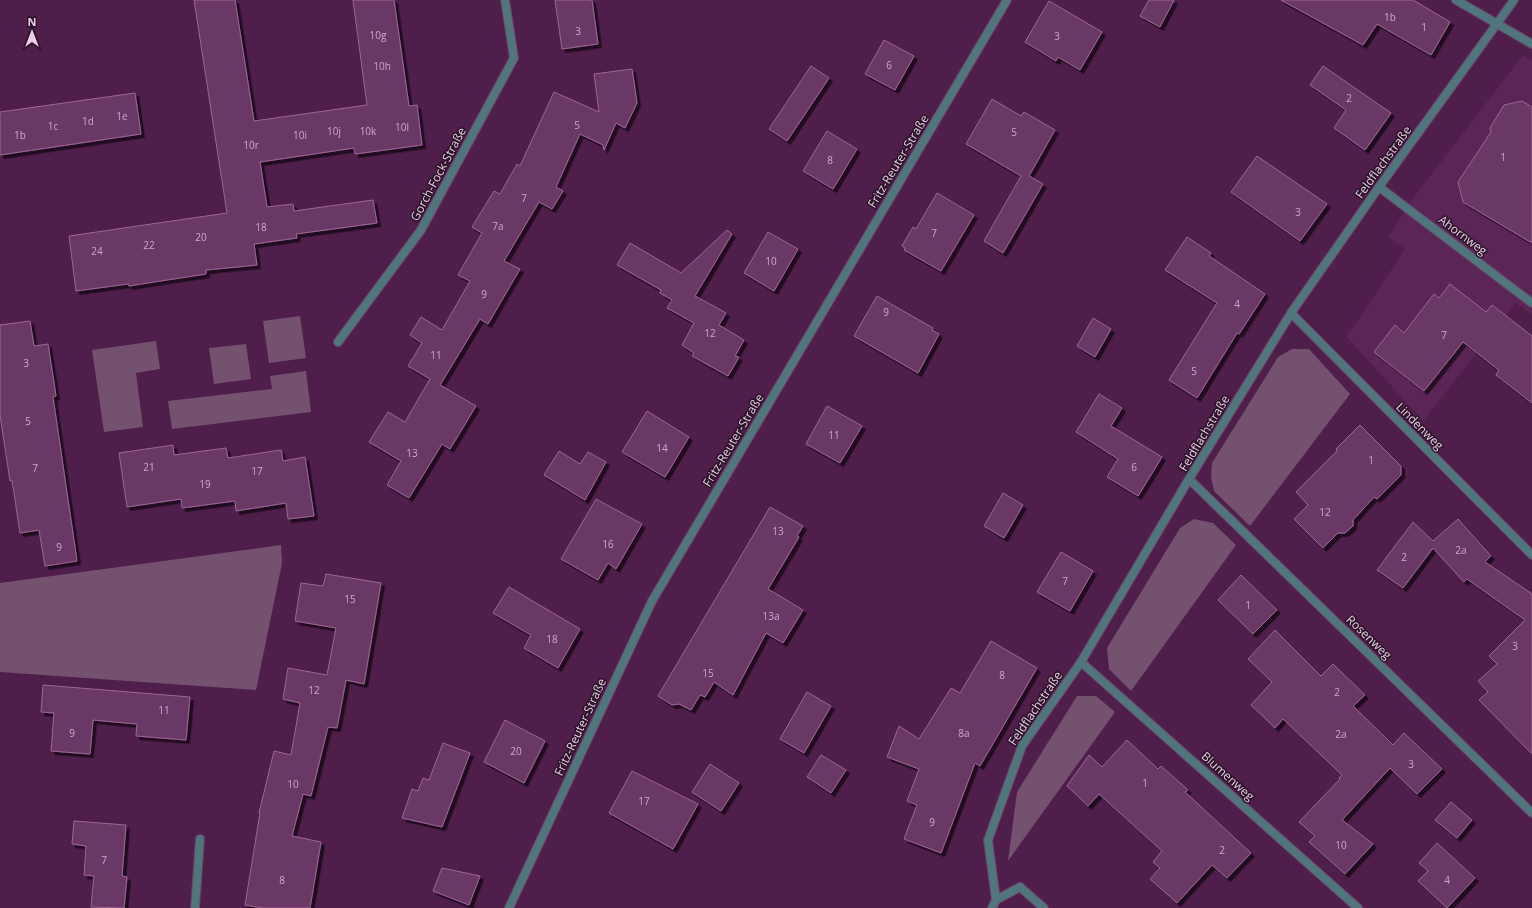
<svg xmlns="http://www.w3.org/2000/svg" width="1532" height="908" viewBox="0 0 1532 908" font-family="'Open Sans',sans-serif">
<defs>
<filter id="shadow"><feDropShadow dx="3.5" dy="3.5" stdDeviation="0" flood-color="#0009"/></filter>
</defs>
<rect width="100%" height="100%" fill="#4f1e4b"/>
<path fill="#5c2557" d="M 1523,55 L 1532,60 L 1532,315 L 1516,303 L 1423,421 L 1346,336 L 1354,326 L 1405,249 L 1388,237 L 1414,197 Z"/>
<g fill="#755170">
<path d="M 300,316 L 306,358 L 269,363 L 263,321 Z"/>
<path d="M 156,341 L 160,369 L 136,373 L 143,427 L 104,432 L 92,350 Z"/>
<path d="M 246,344 L 251,379 L 214,384 L 209,348 Z"/>
<path d="M 1292,349 L 1309,349 L 1350,394 L 1250,526 L 1214,491 L 1211,477 L 1212,463 L 1278,357 Z"/>
<path d="M 306,371 L 311,412 L 172,429 L 168,401 L 272,389 L 270,376 Z"/>
<path d="M 1194,519 L 1213,523 L 1236,545 L 1131,691 L 1109,669 L 1107,648 L 1180,528 Z"/>
<path d="M 281,545 L 282,563 L 256,690 L 0,672 L 0,583 Z"/>
<path d="M 1077,696 L 1096,696 L 1115,712 L 1008,861 L 1017,792 Z"/>
</g>
<g fill="#6a3765" stroke="#9d6697" filter="url(#shadow)">
<path d="M 194,0 L 235,0 L 254,121 L 367,105 L 353,0 L 394,0 L 409,106 L 417,105 L 422,145 L 355,154 L 354,148 L 260,162 L 267,207 L 293,204 L 294,211 L 373,200 L 377,223 L 296,234 L 297,238 L 254,244 L 257,265 L 206,270 L 206,274 L 154,282 L 129,286 L 128,284 L 76,291 L 69,236 L 227,213 Z"/>
<path d="M 555,0 L 592,0 L 598,44 L 562,49 Z"/>
<path d="M 1149,0 L 1174,0 L 1160,27 L 1140,16 Z"/>
<path d="M 1281,0 L 1413,0 L 1450,22 L 1431,55 L 1377,24 L 1363,45 Z"/>
<path d="M 1049,1 L 1102,32 L 1080,70 L 1058,57 L 1056,61 L 1025,42 Z"/>
<path d="M 884,40 L 914,56 L 895,90 L 865,74 Z"/>
<path d="M 811,66 L 829,78 L 787,141 L 769,129 Z"/>
<path d="M 1323,66 L 1391,113 L 1365,150 L 1334,128 L 1346,110 L 1310,85 Z"/>
<path d="M 632,69 L 637,103 L 625,128 L 616,123 L 604,150 L 603,145 L 580,134 L 556,187 L 563,191 L 552,209 L 539,202 L 504,261 L 520,269 L 488,324 L 480,319 L 440,385 L 476,406 L 450,449 L 442,444 L 409,498 L 387,485 L 401,461 L 369,442 L 388,412 L 405,422 L 430,379 L 408,366 L 422,343 L 410,335 L 421,317 L 442,330 L 470,281 L 458,275 L 482,233 L 472,227 L 494,191 L 500,194 L 517,164 L 520,166 L 554,92 L 599,112 L 594,74 Z"/>
<path d="M 135,93 L 141,134 L 0,155 L 0,112 Z"/>
<path d="M 992,99 L 1021,116 L 1024,112 L 1055,130 L 1029,176 L 1043,184 L 1003,253 L 984,241 L 1021,176 L 966,144 Z"/>
<path d="M 1522,101 L 1532,107 L 1532,243 L 1463,202 L 1458,182 L 1491,132 L 1490,128 L 1504,105 Z"/>
<path d="M 827,131 L 857,149 L 833,189 L 803,171 Z"/>
<path d="M 1257,156 L 1327,204 L 1300,241 L 1231,192 Z"/>
<path d="M 937,193 L 974,215 L 941,271 L 904,250 L 905,248 L 902,246 L 913,227 L 916,229 Z"/>
<path d="M 727,230 L 732,234 L 695,296 L 726,313 L 719,325 L 744,340 L 735,356 L 739,357 L 728,376 L 692,356 L 694,353 L 682,345 L 694,323 L 667,308 L 672,300 L 660,293 L 661,290 L 617,265 L 630,243 L 681,273 Z"/>
<path d="M 768,232 L 798,249 L 774,291 L 744,273 Z"/>
<path d="M 1187,237 L 1211,253 L 1209,256 L 1265,294 L 1239,334 L 1237,333 L 1197,398 L 1169,380 L 1217,303 L 1165,270 Z"/>
<path d="M 1450,284 L 1486,312 L 1492,305 L 1532,336 L 1532,403 L 1496,375 L 1499,370 L 1463,342 L 1424,391 L 1374,352 L 1395,325 L 1404,333 L 1434,294 L 1439,298 Z"/>
<path d="M 877,296 L 933,328 L 932,330 L 939,334 L 918,373 L 854,336 Z"/>
<path d="M 1093,318 L 1111,329 L 1095,357 L 1077,346 Z"/>
<path d="M 30,321 L 34,346 L 48,344 L 56,396 L 53,397 L 77,561 L 45,566 L 39,530 L 20,533 L 12,480 L 10,481 L 0,415 L 0,325 Z"/>
<path d="M 1099,394 L 1122,408 L 1111,426 L 1162,457 L 1138,496 L 1107,477 L 1118,459 L 1076,432 Z"/>
<path d="M 827,406 L 862,426 L 840,463 L 806,444 Z"/>
<path d="M 647,411 L 689,437 L 665,477 L 622,452 Z"/>
<path d="M 1360,425 L 1401,466 L 1401,475 L 1377,499 L 1374,497 L 1353,520 L 1353,526 L 1345,533 L 1338,533 L 1323,548 L 1294,519 L 1308,505 L 1296,492 L 1337,451 L 1336,449 Z"/>
<path d="M 173,445 L 174,455 L 226,448 L 228,458 L 281,450 L 283,461 L 305,457 L 314,516 L 288,519 L 286,503 L 236,511 L 235,501 L 182,508 L 181,499 L 127,507 L 119,453 Z"/>
<path d="M 559,451 L 580,464 L 588,452 L 606,462 L 585,500 L 544,475 Z"/>
<path d="M 1003,493 L 1023,505 L 1004,538 L 984,526 Z"/>
<path d="M 596,499 L 642,524 L 616,569 L 608,563 L 598,580 L 561,559 Z"/>
<path d="M 770,507 L 803,526 L 797,536 L 799,537 L 768,589 L 803,610 L 783,643 L 766,633 L 733,695 L 714,682 L 705,697 L 700,695 L 691,710 L 679,704 L 672,705 L 658,696 Z"/>
<path d="M 1458,519 L 1491,556 L 1485,562 L 1532,594 L 1532,754 L 1479,700 L 1488,692 L 1478,681 L 1497,664 L 1489,656 L 1525,620 L 1467,579 L 1464,582 L 1433,548 L 1403,588 L 1377,570 L 1413,522 L 1433,541 Z"/>
<path d="M 1061,552 L 1093,571 L 1070,611 L 1037,592 Z"/>
<path d="M 326,574 L 381,583 L 364,684 L 346,680 L 337,728 L 328,727 L 311,796 L 303,794 L 292,836 L 321,842 L 310,908 L 262,908 L 245,905 L 260,813 L 259,813 L 274,751 L 291,755 L 300,703 L 283,699 L 288,668 L 327,675 L 336,628 L 295,621 L 301,583 L 323,586 Z"/>
<path d="M 1241,575 L 1277,610 L 1253,634 L 1218,600 Z"/>
<path d="M 509,587 L 580,629 L 558,668 L 524,648 L 531,635 L 493,613 Z"/>
<path d="M 1275,630 L 1321,676 L 1333,664 L 1365,695 L 1353,706 L 1393,745 L 1404,733 L 1442,769 L 1417,794 L 1390,768 L 1342,820 L 1373,844 L 1345,874 L 1309,842 L 1315,836 L 1299,822 L 1340,779 L 1339,778 L 1342,775 L 1283,719 L 1275,728 L 1251,705 L 1272,682 L 1248,659 Z"/>
<path d="M 991,641 L 1037,668 L 980,766 L 975,763 L 941,853 L 904,839 L 917,805 L 907,801 L 919,769 L 887,757 L 899,726 L 919,739 L 951,688 L 960,693 Z"/>
<path d="M 43,685 L 190,697 L 186,740 L 136,736 L 137,724 L 93,720 L 90,754 L 51,751 L 54,713 L 41,712 Z"/>
<path d="M 807,692 L 831,706 L 804,753 L 780,739 Z"/>
<path d="M 505,720 L 545,741 L 524,783 L 484,762 Z"/>
<path d="M 1127,740 L 1158,769 L 1161,766 L 1188,790 L 1185,792 L 1251,853 L 1227,878 L 1212,865 L 1177,903 L 1150,879 L 1160,868 L 1153,862 L 1162,851 L 1099,794 L 1088,806 L 1067,786 L 1089,755 L 1102,767 Z"/>
<path d="M 443,743 L 470,753 L 442,827 L 402,818 L 412,789 L 418,791 L 423,778 L 429,780 Z"/>
<path d="M 821,755 L 846,770 L 831,793 L 807,777 Z"/>
<path d="M 710,764 L 739,783 L 721,811 L 692,792 Z"/>
<path d="M 632,771 L 698,804 L 673,849 L 609,813 Z"/>
<path d="M 1451,802 L 1472,820 L 1457,838 L 1435,820 Z"/>
<path d="M 74,821 L 126,825 L 122,876 L 127,877 L 124,908 L 91,907 L 94,876 L 84,875 L 86,846 L 72,844 Z"/>
<path d="M 1437,843 L 1475,878 L 1447,908 L 1418,881 L 1428,871 L 1419,863 Z"/>
<path d="M 442,868 L 480,876 L 469,905 L 433,891 Z"/>
</g>
<g fill="none" stroke-linecap="round" stroke-linejoin="round">
<defs>
<g id="minor">
<path d="M 1456,0 L 1532,44"/>
<path d="M 1379,187 L 1532,303"/>
<path d="M 1291,313 L 1532,555"/>
<path d="M 338,342 L 421,230 L 514,58 L 505,0"/>
<path d="M 1189,479 L 1532,813"/>
<path d="M 1081,662 L 1358,908"/>
<path d="M 996,900 L 1020,887 L 1044,908"/>
<path d="M 195,908 L 200,839"/>
<path d="M 509,908 L 652,601 L 1007,0"/>
<path d="M 992,908 L 996,900 L 988,840 L 1022,746 L 1081,662 L 1189,479 L 1291,313 L 1379,187 L 1514,0"/>
</g>
</defs>
<use href="#minor" stroke="#6b3e67" stroke-width="10"/>
<use href="#minor" stroke="#50757d" stroke-width="8"/>
</g>
<g text-anchor="middle" dominant-baseline="central" stroke-width="3" stroke-linejoin="round" paint-order="stroke">
<g font-size="10" fill="#cca9c8">
<text x="1390" y="17">1b</text>
<text x="1424" y="27">1</text>
<text x="578" y="31">3</text>
<text x="378" y="35">10g</text>
<text x="1057" y="36">3</text>
<text x="889" y="65">6</text>
<text x="382" y="66">10h</text>
<text x="1349" y="98">2</text>
<text x="122" y="116">1e</text>
<text x="88" y="121">1d</text>
<text x="577" y="125">5</text>
<text x="53" y="126">1c</text>
<text x="402" y="127">10l</text>
<text x="334" y="131">10j</text>
<text x="368" y="131">10k</text>
<text x="1014" y="132">5</text>
<text x="20" y="135">1b</text>
<text x="300" y="135">10i</text>
<text x="251" y="145">10r</text>
<text x="1503" y="157">1</text>
<text x="830" y="160">8</text>
<text x="524" y="198">7</text>
<text x="1298" y="212">3</text>
<text x="498" y="226">7a</text>
<text x="261" y="227">18</text>
<text x="934" y="233">7</text>
<text x="201" y="237">20</text>
<text x="149" y="245">22</text>
<text x="97" y="251">24</text>
<text x="771" y="261">10</text>
<text x="484" y="294">9</text>
<text x="1237" y="304">4</text>
<text x="886" y="312">9</text>
<text x="710" y="333">12</text>
<text x="1444" y="335">7</text>
<text x="436" y="355">11</text>
<text x="26" y="363">3</text>
<text x="1194" y="371">5</text>
<text x="28" y="421">5</text>
<text x="834" y="435">11</text>
<text x="662" y="448">14</text>
<text x="412" y="453">13</text>
<text x="1371" y="460">1</text>
<text x="149" y="467">21</text>
<text x="1134" y="467">6</text>
<text x="35" y="468">7</text>
<text x="257" y="471">17</text>
<text x="205" y="484">19</text>
<text x="1325" y="512">12</text>
<text x="778" y="531">13</text>
<text x="608" y="544">16</text>
<text x="59" y="547">9</text>
<text x="1461" y="550">2a</text>
<text x="1404" y="557">2</text>
<text x="1065" y="581">7</text>
<text x="350" y="599">15</text>
<text x="1248" y="605">1</text>
<text x="771" y="616">13a</text>
<text x="552" y="639">18</text>
<text x="1515" y="646">3</text>
<text x="708" y="673">15</text>
<text x="1002" y="675">8</text>
<text x="314" y="690">12</text>
<text x="1337" y="692">2</text>
<text x="164" y="710">11</text>
<text x="72" y="733">9</text>
<text x="964" y="733">8a</text>
<text x="1341" y="734">2a</text>
<text x="516" y="751">20</text>
<text x="1411" y="764">3</text>
<text x="1145" y="783">1</text>
<text x="293" y="784">10</text>
<text x="644" y="801">17</text>
<text x="932" y="822">9</text>
<text x="1341" y="845">10</text>
<text x="1222" y="850">2</text>
<text x="104" y="860">7</text>
<text x="282" y="880">8</text>
<text x="1447" y="880">4</text>
</g>
<g font-size="12" fill="#edcfe9" stroke="#291326">
<text transform="translate(898 161) rotate(-59)">Fritz-Reuter-Straße</text>
<text transform="translate(1383 162) rotate(-54)">Feldflachstraße</text>
<text transform="translate(438 174) rotate(-62)">Gorch-Fock-Straße</text>
<text transform="translate(1463 235) rotate(37)">Ahornweg</text>
<text transform="translate(1420 426) rotate(45)">Lindenweg</text>
<text transform="translate(1204 433) rotate(-59)">Feldflachstraße</text>
<text transform="translate(733 440) rotate(-59)">Fritz-Reuter-Straße</text>
<text transform="translate(1369 637) rotate(44)">Rosenweg</text>
<text transform="translate(1035 708) rotate(-56)">Feldflachstraße</text>
<text transform="translate(580 727) rotate(-65)">Fritz-Reuter-Straße</text>
<text transform="translate(1228 776) rotate(42)">Blumenweg</text>
</g>
</g>
<g transform="translate(32 32)" stroke="#291326" stroke-width="3" paint-order="stroke">
<path d="M0-3L7 15L0 10L-7 15Z" fill="#edcfe9"/>
<text y="-6" font-size="11" font-weight="bold" text-anchor="middle" fill="#edcfe9">N</text>
</g>
</svg>
